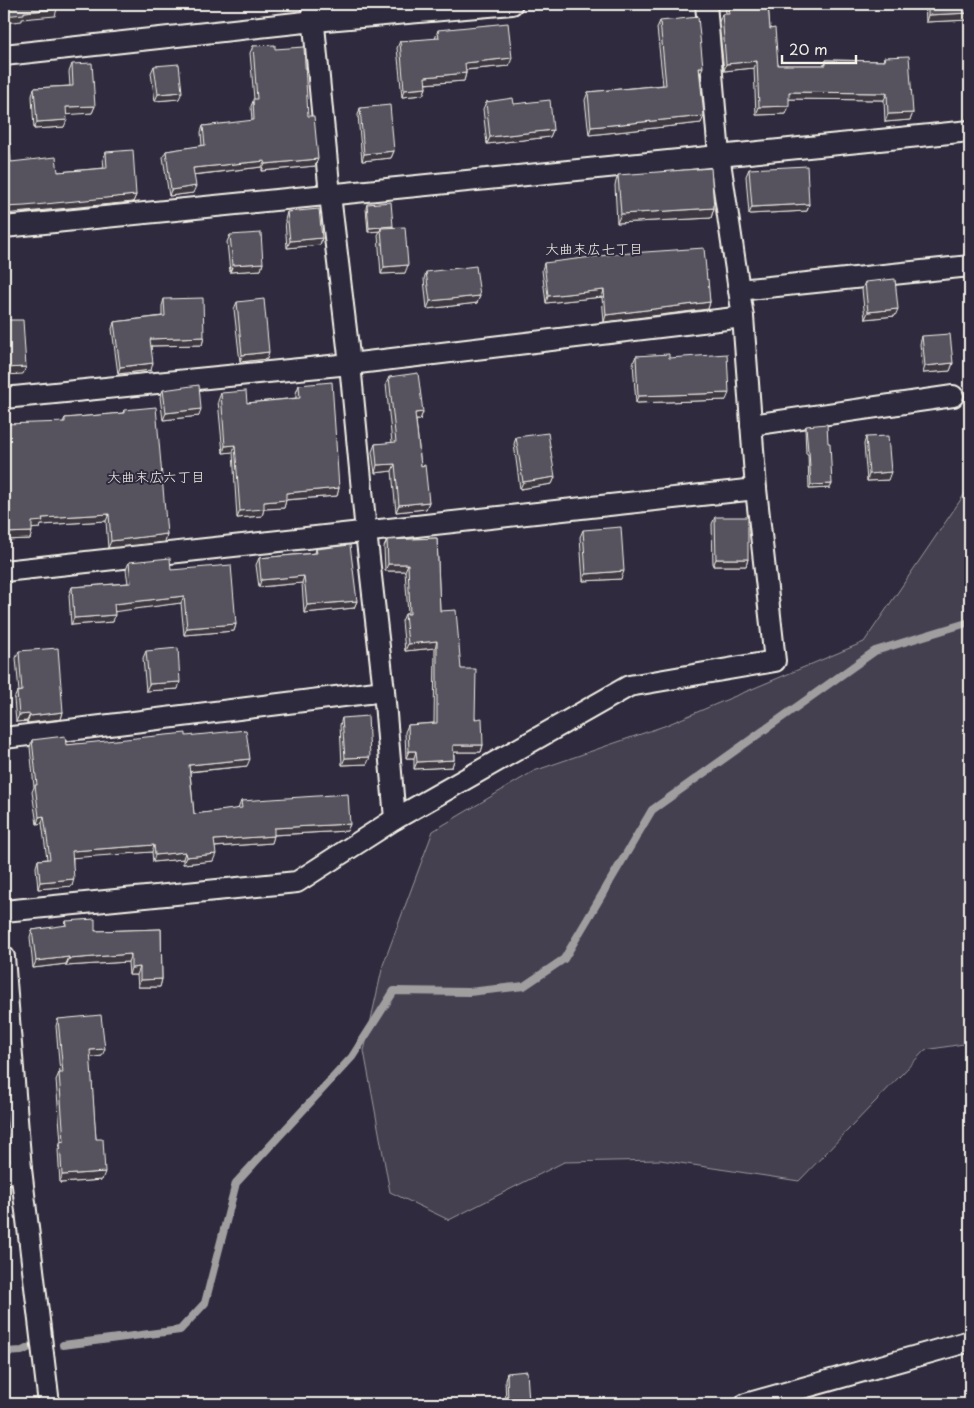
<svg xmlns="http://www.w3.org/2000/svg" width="974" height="1408" viewBox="0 0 974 1408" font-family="'Playpen Sans','Klee One',sans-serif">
<rect width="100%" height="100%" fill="#2f2a3d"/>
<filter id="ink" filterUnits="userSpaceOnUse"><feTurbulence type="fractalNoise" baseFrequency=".02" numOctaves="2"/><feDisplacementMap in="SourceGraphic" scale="10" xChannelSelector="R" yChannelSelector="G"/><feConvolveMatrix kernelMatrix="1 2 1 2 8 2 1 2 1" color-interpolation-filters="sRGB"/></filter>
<g filter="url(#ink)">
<path fill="#454050" stroke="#9c989c" d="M 970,486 L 970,1043 L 925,1050 L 799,1181 L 660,1160 L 564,1162 L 449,1220 L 390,1192 L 364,1051 L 383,965 L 433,831 L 534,771 L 664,726 L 864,642 Z"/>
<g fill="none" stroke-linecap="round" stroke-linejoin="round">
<g stroke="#a19ea0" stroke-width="8">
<path d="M 63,1345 L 180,1330 L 205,1303 L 236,1183 L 352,1057 L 394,991 L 469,992 L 524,986 L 564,959 L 652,810 L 875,651 L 970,622"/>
<path d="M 4,1352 L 22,1351 L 28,1348"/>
</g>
<defs>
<g id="minor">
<path d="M 312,4 L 330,195 L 350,364 L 366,532 L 384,691 L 395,819"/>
<path d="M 4,55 L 314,21 L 512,4"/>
<path d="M 4,227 L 970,131"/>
<path d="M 739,290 L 970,266"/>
<path d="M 4,398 L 350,364 L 743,317"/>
<path d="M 751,425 L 953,396"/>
<path d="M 4,571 L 756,489"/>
<path d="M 4,738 L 384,691"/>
<path d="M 4,911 L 297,882 L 395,819 L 629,686 L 775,661 L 756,489 L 743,317 L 719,155 L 706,4"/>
<path d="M 4,957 L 21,1169 L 49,1404"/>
<path d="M 4,1174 L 21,1169"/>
<path d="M 746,1404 L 970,1341"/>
</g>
</defs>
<use href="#minor" stroke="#f4f1e8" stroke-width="24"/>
<use href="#minor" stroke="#2f2a3d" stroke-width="20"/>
</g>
<g fill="#4a4752" stroke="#f4f1e8">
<path d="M 725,4 L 768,4 L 770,29 L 778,65 L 825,65 L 826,60 L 883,61 L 884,57 L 913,113 L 910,120 L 885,122 L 884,100 L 789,99 L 786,114 L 756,115 L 754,68 L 724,71 L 719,22 L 722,14 L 726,14 Z"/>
<path d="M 925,4 L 970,4 L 970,32 L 969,20 L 926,22 Z"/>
<path d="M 660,21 L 700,74 L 701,123 L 589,135 L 585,100 L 588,92 L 663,85 L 657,28 Z"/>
<path d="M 438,30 L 509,66 L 466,70 L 466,73 L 464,81 L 425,84 L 426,88 L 423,95 L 402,97 L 397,48 L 400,41 L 435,39 Z"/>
<path d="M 253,46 L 275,49 L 308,116 L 315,166 L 262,171 L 262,167 L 194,175 L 193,193 L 169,196 L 163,157 L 166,151 L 202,146 L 201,132 L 203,126 L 252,121 L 251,106 L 254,99 L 250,53 Z"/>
<path d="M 970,51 L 970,88 L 968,58 Z"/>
<path d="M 72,64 L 95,106 L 92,113 L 66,114 L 64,127 L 34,129 L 32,96 L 34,88 L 70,86 L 69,72 Z"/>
<path d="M 154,66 L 179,99 L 155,101 L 151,73 Z"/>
<path d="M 486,102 L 514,104 L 553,130 L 550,137 L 487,144 L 483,109 Z"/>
<path d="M 360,108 L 394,151 L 391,158 L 362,161 L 358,115 Z"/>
<path d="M 106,152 L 136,195 L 133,202 L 22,213 L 11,162 L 58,172 L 104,168 L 103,159 Z"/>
<path d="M 749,169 L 809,204 L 807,211 L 749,214 L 746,176 Z"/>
<path d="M 618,175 L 714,208 L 711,218 L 617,223 L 615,185 Z"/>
<path d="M 367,204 L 393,226 L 393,228 L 405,273 L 381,274 L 378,235 L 380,231 L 368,232 L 366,208 Z"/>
<path d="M 287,212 L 322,238 L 320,245 L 287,248 L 285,220 Z"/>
<path d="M 230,235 L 263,263 L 261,270 L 230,272 L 227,242 Z"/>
<path d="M 544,263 L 707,280 L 710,302 L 708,309 L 604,322 L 602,297 L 546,303 L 542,270 Z"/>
<path d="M 426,272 L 480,296 L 477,303 L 427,309 L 424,279 Z"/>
<path d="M 865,282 L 895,316 L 865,319 L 862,289 Z"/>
<path d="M 164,299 L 204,337 L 202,345 L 151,346 L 151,370 L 118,374 L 112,329 L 114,322 L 162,316 L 162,306 Z"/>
<path d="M 237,302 L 267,359 L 240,362 L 234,309 Z"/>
<path d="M 922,336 L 953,363 L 950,371 L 923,373 L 920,344 Z"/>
<path d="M 636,356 L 669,358 L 726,400 L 636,403 L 633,363 Z"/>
<path d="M 389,377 L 423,412 L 420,420 L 416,420 L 421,466 L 429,502 L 426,509 L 396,512 L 392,471 L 375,473 L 372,452 L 375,444 L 392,443 L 386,384 Z"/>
<path d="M 299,385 L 339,488 L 337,496 L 286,500 L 284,508 L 264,509 L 262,516 L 237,518 L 233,452 L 223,453 L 218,401 L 221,393 L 247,403 L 296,398 L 296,393 Z"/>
<path d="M 163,390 L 199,416 L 163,420 L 160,397 Z"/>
<path d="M 124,410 L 167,534 L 165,542 L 108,548 L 106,521 L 41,525 L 40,528 L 32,528 L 30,539 L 4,540 L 65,418 L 123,413 Z"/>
<path d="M 806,426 L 832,484 L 830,488 L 809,489 L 808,454 L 806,454 L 805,429 Z"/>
<path d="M 516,437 L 555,477 L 552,484 L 520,489 L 514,444 Z"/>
<path d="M 866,437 L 888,480 L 867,481 L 864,444 Z"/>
<path d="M 715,517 L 748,559 L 746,566 L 713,566 L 712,524 Z"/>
<path d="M 583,530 L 621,579 L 583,581 L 580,537 Z"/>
<path d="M 437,538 L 440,611 L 461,669 L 483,745 L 481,752 L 454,752 L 454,760 L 452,767 L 414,769 L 414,758 L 406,758 L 405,732 L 408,725 L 434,723 L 435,648 L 405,651 L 402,621 L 405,614 L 408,614 L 405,571 L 385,571 L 384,547 L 387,540 Z"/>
<path d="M 316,549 L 357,601 L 354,608 L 304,613 L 302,583 L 259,587 L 256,565 L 259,558 L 315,553 Z"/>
<path d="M 129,562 L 171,570 L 236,624 L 234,631 L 184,635 L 181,603 L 115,611 L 113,622 L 71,625 L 69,595 L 72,587 L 128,583 L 126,570 Z"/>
<path d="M 19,651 L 63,712 L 61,719 L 27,723 L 27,721 L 16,722 L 14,699 L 17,692 L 19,692 L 16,658 Z"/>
<path d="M 146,651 L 178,689 L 146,691 L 143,658 Z"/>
<path d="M 342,718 L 367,764 L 342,765 L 340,725 Z"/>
<path d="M 186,736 L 247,766 L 190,772 L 194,814 L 238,809 L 241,801 L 350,824 L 347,831 L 274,835 L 272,843 L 215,847 L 213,861 L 183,864 L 183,859 L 153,862 L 152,852 L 73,857 L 72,886 L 38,889 L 36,867 L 38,860 L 47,859 L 42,823 L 37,824 L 32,792 L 34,787 L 30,747 L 32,740 L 66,745 Z"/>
<path d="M 66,921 L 95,931 L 161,929 L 162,979 L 160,987 L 138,987 L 137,975 L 129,975 L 128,962 L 66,966 L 66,964 L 33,968 L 30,937 L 32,930 L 65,926 Z"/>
<path d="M 58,1019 L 102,1056 L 90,1057 L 96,1139 L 102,1180 L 60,1183 L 58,1149 L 61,1142 L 56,1080 L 59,1073 L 60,1073 L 56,1026 Z"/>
<path d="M 507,1373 L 529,1402 L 531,1404 L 506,1404 L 505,1379 Z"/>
</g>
<g fill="#3c3942" stroke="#f4f1e8">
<path d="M 57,9 L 55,16 L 22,19 L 22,21 L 4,23 L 4,16 L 24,12 Z"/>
<path d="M 970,13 L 969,20 L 926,22 L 928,15 Z"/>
<path d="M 512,58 L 509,66 L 463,70 L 465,63 Z"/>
<path d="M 757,61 L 754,68 L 724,71 L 726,64 Z"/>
<path d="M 699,67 L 703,67 L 700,74 Z"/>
<path d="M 466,73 L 464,81 L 422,84 L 425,77 Z"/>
<path d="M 426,88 L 423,95 L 402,97 L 404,90 Z"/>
<path d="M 182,92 L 179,99 L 155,101 L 158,94 Z"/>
<path d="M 789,92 L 887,93 L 884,100 L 786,99 Z"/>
<path d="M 95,106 L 92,113 L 63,115 L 66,107 Z"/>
<path d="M 789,106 L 786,114 L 756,115 L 759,107 Z"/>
<path d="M 913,113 L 910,120 L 885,122 L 888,114 Z"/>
<path d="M 704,116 L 701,123 L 589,135 L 591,127 Z"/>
<path d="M 67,120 L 64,127 L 34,129 L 37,122 Z"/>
<path d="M 553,130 L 550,137 L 487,144 L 490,137 Z"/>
<path d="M 394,151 L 391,158 L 362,161 L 364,154 Z"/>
<path d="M 318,159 L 315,166 L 262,171 L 265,164 Z"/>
<path d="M 265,161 L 262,167 L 191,175 L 193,168 Z"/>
<path d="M 196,186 L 193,193 L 169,196 L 171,190 Z"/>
<path d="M 136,195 L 133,202 L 4,214 L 4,207 Z"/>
<path d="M 809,204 L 807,211 L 749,214 L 752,207 Z"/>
<path d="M 714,208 L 711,218 L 617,223 L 621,214 Z"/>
<path d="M 393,226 L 392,230 L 381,228 L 380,231 L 368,232 L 369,228 Z"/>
<path d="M 322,238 L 320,245 L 287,248 L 290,241 Z"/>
<path d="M 263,263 L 261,270 L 230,272 L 233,265 Z"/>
<path d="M 408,265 L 405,273 L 381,274 L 384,267 Z"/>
<path d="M 604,290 L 602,297 L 546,303 L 548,296 Z"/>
<path d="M 480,296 L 477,303 L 427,309 L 430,301 Z"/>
<path d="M 710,302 L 708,309 L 604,322 L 606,315 Z"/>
<path d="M 898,309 L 895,316 L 865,319 L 868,312 Z"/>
<path d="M 204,337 L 202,345 L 147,346 L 150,339 Z"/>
<path d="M 269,352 L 267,359 L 240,362 L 242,355 Z"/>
<path d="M 153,363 L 151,370 L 118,374 L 120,367 Z"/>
<path d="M 953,363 L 950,371 L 923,373 L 925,366 Z"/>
<path d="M 26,367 L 23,374 L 4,375 L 4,368 Z"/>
<path d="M 729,393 L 726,400 L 636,403 L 638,396 Z"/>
<path d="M 201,409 L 199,416 L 163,420 L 166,413 Z"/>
<path d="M 423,412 L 420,420 L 413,420 L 415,413 Z"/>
<path d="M 235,445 L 233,452 L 223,453 L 225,446 Z"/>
<path d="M 395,464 L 392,471 L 375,473 L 377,465 Z"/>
<path d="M 891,472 L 888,480 L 867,481 L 869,474 Z"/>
<path d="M 555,477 L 552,484 L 520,489 L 523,482 Z"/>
<path d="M 832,484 L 830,488 L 809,489 L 811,485 Z"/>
<path d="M 339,488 L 337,496 L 283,500 L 286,493 Z"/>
<path d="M 286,500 L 284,508 L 264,509 L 262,516 L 237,518 L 240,511 L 264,502 Z"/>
<path d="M 429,502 L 426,509 L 396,512 L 399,505 Z"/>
<path d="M 109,514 L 106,521 L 41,525 L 40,528 L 29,529 L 32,522 L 42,518 Z"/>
<path d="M 32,532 L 30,539 L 4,540 L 4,533 Z"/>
<path d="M 167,534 L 165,542 L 108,548 L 111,541 Z"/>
<path d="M 716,559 L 748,559 L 746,566 L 713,566 Z"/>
<path d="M 388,564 L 408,564 L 405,571 L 385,571 Z"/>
<path d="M 624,571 L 621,579 L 583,581 L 586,574 Z"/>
<path d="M 304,576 L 302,583 L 259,587 L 261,580 Z"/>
<path d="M 184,596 L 181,603 L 112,612 L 114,604 Z"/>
<path d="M 357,601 L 354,608 L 304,613 L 307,605 Z"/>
<path d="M 115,615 L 113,622 L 71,625 L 74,618 Z"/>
<path d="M 236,624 L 234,631 L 184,635 L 187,628 Z"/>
<path d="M 437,641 L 435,648 L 405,651 L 408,644 Z"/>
<path d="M 180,682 L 178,689 L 146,691 L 149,684 Z"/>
<path d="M 63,712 L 61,719 L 27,723 L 30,716 Z"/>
<path d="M 30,714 L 27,721 L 16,722 L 19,715 Z"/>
<path d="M 453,745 L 483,745 L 481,752 L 451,752 Z"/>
<path d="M 409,751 L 416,751 L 414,758 L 406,758 Z"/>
<path d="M 370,757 L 367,764 L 342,765 L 345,758 Z"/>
<path d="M 250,759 L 247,766 L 186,772 L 189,765 Z"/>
<path d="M 454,760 L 452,767 L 414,769 L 417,762 Z"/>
<path d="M 44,816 L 42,823 L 37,824 L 39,817 Z"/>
<path d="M 350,824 L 347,831 L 271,835 L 274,828 Z"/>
<path d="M 274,836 L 272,843 L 212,847 L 214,840 Z"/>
<path d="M 154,845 L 152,852 L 70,858 L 72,851 Z"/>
<path d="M 185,852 L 183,859 L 153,862 L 155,855 Z"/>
<path d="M 216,854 L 213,861 L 183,864 L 186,857 Z"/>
<path d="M 74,879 L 72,886 L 38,889 L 40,882 Z"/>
<path d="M 131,954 L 128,962 L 66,966 L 69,959 Z"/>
<path d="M 69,957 L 66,964 L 33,968 L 36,961 Z"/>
<path d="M 140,967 L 137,975 L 129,975 L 131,968 Z"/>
<path d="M 162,979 L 160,987 L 138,987 L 140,980 Z"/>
<path d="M 105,1049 L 102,1056 L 87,1058 L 90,1050 Z"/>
<path d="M 105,1172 L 102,1180 L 60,1183 L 62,1175 Z"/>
</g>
<g fill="#56525f" stroke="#f4f1e8">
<path d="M 4,4 L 57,4 L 57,9 L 24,12 L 24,14 L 4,16 Z"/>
<path d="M 728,4 L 768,4 L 770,29 L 775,28 L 778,65 L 826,65 L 826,60 L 885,61 L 884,57 L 909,56 L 913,113 L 888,114 L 887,93 L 789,92 L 789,106 L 759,107 L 757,61 L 726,64 L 722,14 L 729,14 Z"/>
<path d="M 928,4 L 970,4 L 970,13 L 928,15 Z"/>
<path d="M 698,17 L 703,67 L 699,67 L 704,116 L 591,127 L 588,92 L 666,85 L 660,21 Z"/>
<path d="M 508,23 L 512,58 L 465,63 L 466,73 L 425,77 L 426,88 L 404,90 L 400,41 L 439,38 L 438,30 Z"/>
<path d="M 275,45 L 275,49 L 304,47 L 308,116 L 314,116 L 318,159 L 265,164 L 265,161 L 193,168 L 196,186 L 171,190 L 166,151 L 205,145 L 203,126 L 254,120 L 253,99 L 257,99 L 253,46 Z"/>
<path d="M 92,63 L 95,106 L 66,107 L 67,120 L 37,122 L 34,88 L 73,86 L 72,64 Z"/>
<path d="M 179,64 L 182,92 L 158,94 L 154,66 Z"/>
<path d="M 513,98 L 514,104 L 550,100 L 553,130 L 490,137 L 486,102 Z"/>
<path d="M 390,105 L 394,151 L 364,154 L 360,108 Z"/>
<path d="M 10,143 L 11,162 L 56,157 L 58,172 L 107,168 L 106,152 L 133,150 L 136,195 L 25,206 L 4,207 L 4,144 Z"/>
<path d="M 807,166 L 809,204 L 752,207 L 749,169 Z"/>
<path d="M 711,168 L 714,208 L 621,214 L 618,175 Z"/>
<path d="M 391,202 L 393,226 L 369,228 L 367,204 Z"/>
<path d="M 319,209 L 322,238 L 290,241 L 287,212 Z"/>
<path d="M 405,227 L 408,265 L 384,267 L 381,228 Z"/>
<path d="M 261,233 L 263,263 L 233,265 L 230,235 Z"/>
<path d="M 704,248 L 707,280 L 708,279 L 710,302 L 606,315 L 604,290 L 548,296 L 544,263 L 616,254 Z"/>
<path d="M 476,266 L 480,296 L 430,301 L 426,272 Z"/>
<path d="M 895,279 L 898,309 L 868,312 L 865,282 Z"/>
<path d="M 203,298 L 204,337 L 150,339 L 153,363 L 120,367 L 114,322 L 165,316 L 164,299 Z"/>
<path d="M 264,299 L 269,352 L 242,355 L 237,302 Z"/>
<path d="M 4,320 L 23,320 L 26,367 L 4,368 Z"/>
<path d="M 950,334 L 953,363 L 925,366 L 922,336 Z"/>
<path d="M 669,354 L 669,358 L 727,354 L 729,393 L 638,396 L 636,356 Z"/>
<path d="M 418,373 L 423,412 L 415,413 L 421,466 L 425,465 L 429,502 L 399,505 L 395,464 L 377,465 L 375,444 L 396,442 L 389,377 Z"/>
<path d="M 332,382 L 339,488 L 286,493 L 286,500 L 264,502 L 264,509 L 240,511 L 235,445 L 225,446 L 221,393 L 246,391 L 247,403 L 300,398 L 299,385 Z"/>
<path d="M 199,385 L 201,409 L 166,413 L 163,390 Z"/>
<path d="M 156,407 L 167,534 L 111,541 L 109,514 L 42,518 L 43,521 L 32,522 L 32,532 L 4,533 L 4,424 L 65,422 L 65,418 L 124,413 L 124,410 Z"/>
<path d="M 827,424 L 828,443 L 830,443 L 832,484 L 811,485 L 809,451 L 808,451 L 806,426 Z"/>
<path d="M 548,433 L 555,477 L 523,482 L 516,437 Z"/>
<path d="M 888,436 L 891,472 L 869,474 L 866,437 Z"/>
<path d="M 715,517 L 748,517 L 748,559 L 716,559 Z"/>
<path d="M 621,527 L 624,571 L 586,574 L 583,530 Z"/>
<path d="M 437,538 L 440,611 L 456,610 L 461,669 L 476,669 L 475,719 L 482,718 L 483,745 L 453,745 L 454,760 L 417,762 L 416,751 L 409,751 L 408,725 L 437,723 L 437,641 L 408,644 L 405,614 L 410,614 L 408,564 L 388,564 L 387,540 Z"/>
<path d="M 350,545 L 357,601 L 307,605 L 304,576 L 261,580 L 259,558 L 317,553 L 316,549 Z"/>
<path d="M 170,558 L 171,570 L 231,565 L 236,624 L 187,628 L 184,596 L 114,604 L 115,615 L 74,618 L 72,587 L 131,583 L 129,562 Z"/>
<path d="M 58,648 L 63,712 L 30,716 L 30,714 L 19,715 L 17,692 L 22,691 L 19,651 Z"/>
<path d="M 178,648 L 180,682 L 149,684 L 146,651 Z"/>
<path d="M 368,716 L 370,757 L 345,758 L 342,718 Z"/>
<path d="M 246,730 L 250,759 L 189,765 L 194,814 L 242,808 L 241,801 L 348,794 L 350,824 L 274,828 L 274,836 L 214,840 L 216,854 L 186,857 L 185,852 L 155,855 L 154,845 L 72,851 L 74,879 L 40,882 L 38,860 L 50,859 L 44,816 L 39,817 L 35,785 L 37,785 L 32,740 L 65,736 L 66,745 L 186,733 L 186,736 Z"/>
<path d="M 95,919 L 95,931 L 161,929 L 162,979 L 140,980 L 140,967 L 131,968 L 131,954 L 69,959 L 69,957 L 36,961 L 32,930 L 67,925 L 66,921 Z"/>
<path d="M 101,1015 L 105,1049 L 90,1050 L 96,1139 L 103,1139 L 105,1172 L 62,1175 L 60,1142 L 64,1141 L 59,1073 L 63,1073 L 58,1019 Z"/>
<path d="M 527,1371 L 529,1402 L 531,1402 L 531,1404 L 508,1404 L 507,1373 Z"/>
</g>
</g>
<g text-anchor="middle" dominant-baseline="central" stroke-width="4" stroke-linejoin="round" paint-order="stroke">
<g font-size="14" fill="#f4f1e8" stroke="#2f2a3d">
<text x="594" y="248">大曲末広七丁目</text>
<text x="156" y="476">大曲末広六丁目</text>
</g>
</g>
<rect width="974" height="1408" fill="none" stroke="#2f2a3d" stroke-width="20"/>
<rect x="10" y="10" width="954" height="1388" fill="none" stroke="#f4f1e8" stroke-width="2" filter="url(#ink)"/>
<path d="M782 55v8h74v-8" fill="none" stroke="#f4f1e8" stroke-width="2.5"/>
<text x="789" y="55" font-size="15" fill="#f4f1e8" stroke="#2f2a3d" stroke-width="4" paint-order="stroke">20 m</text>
</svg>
